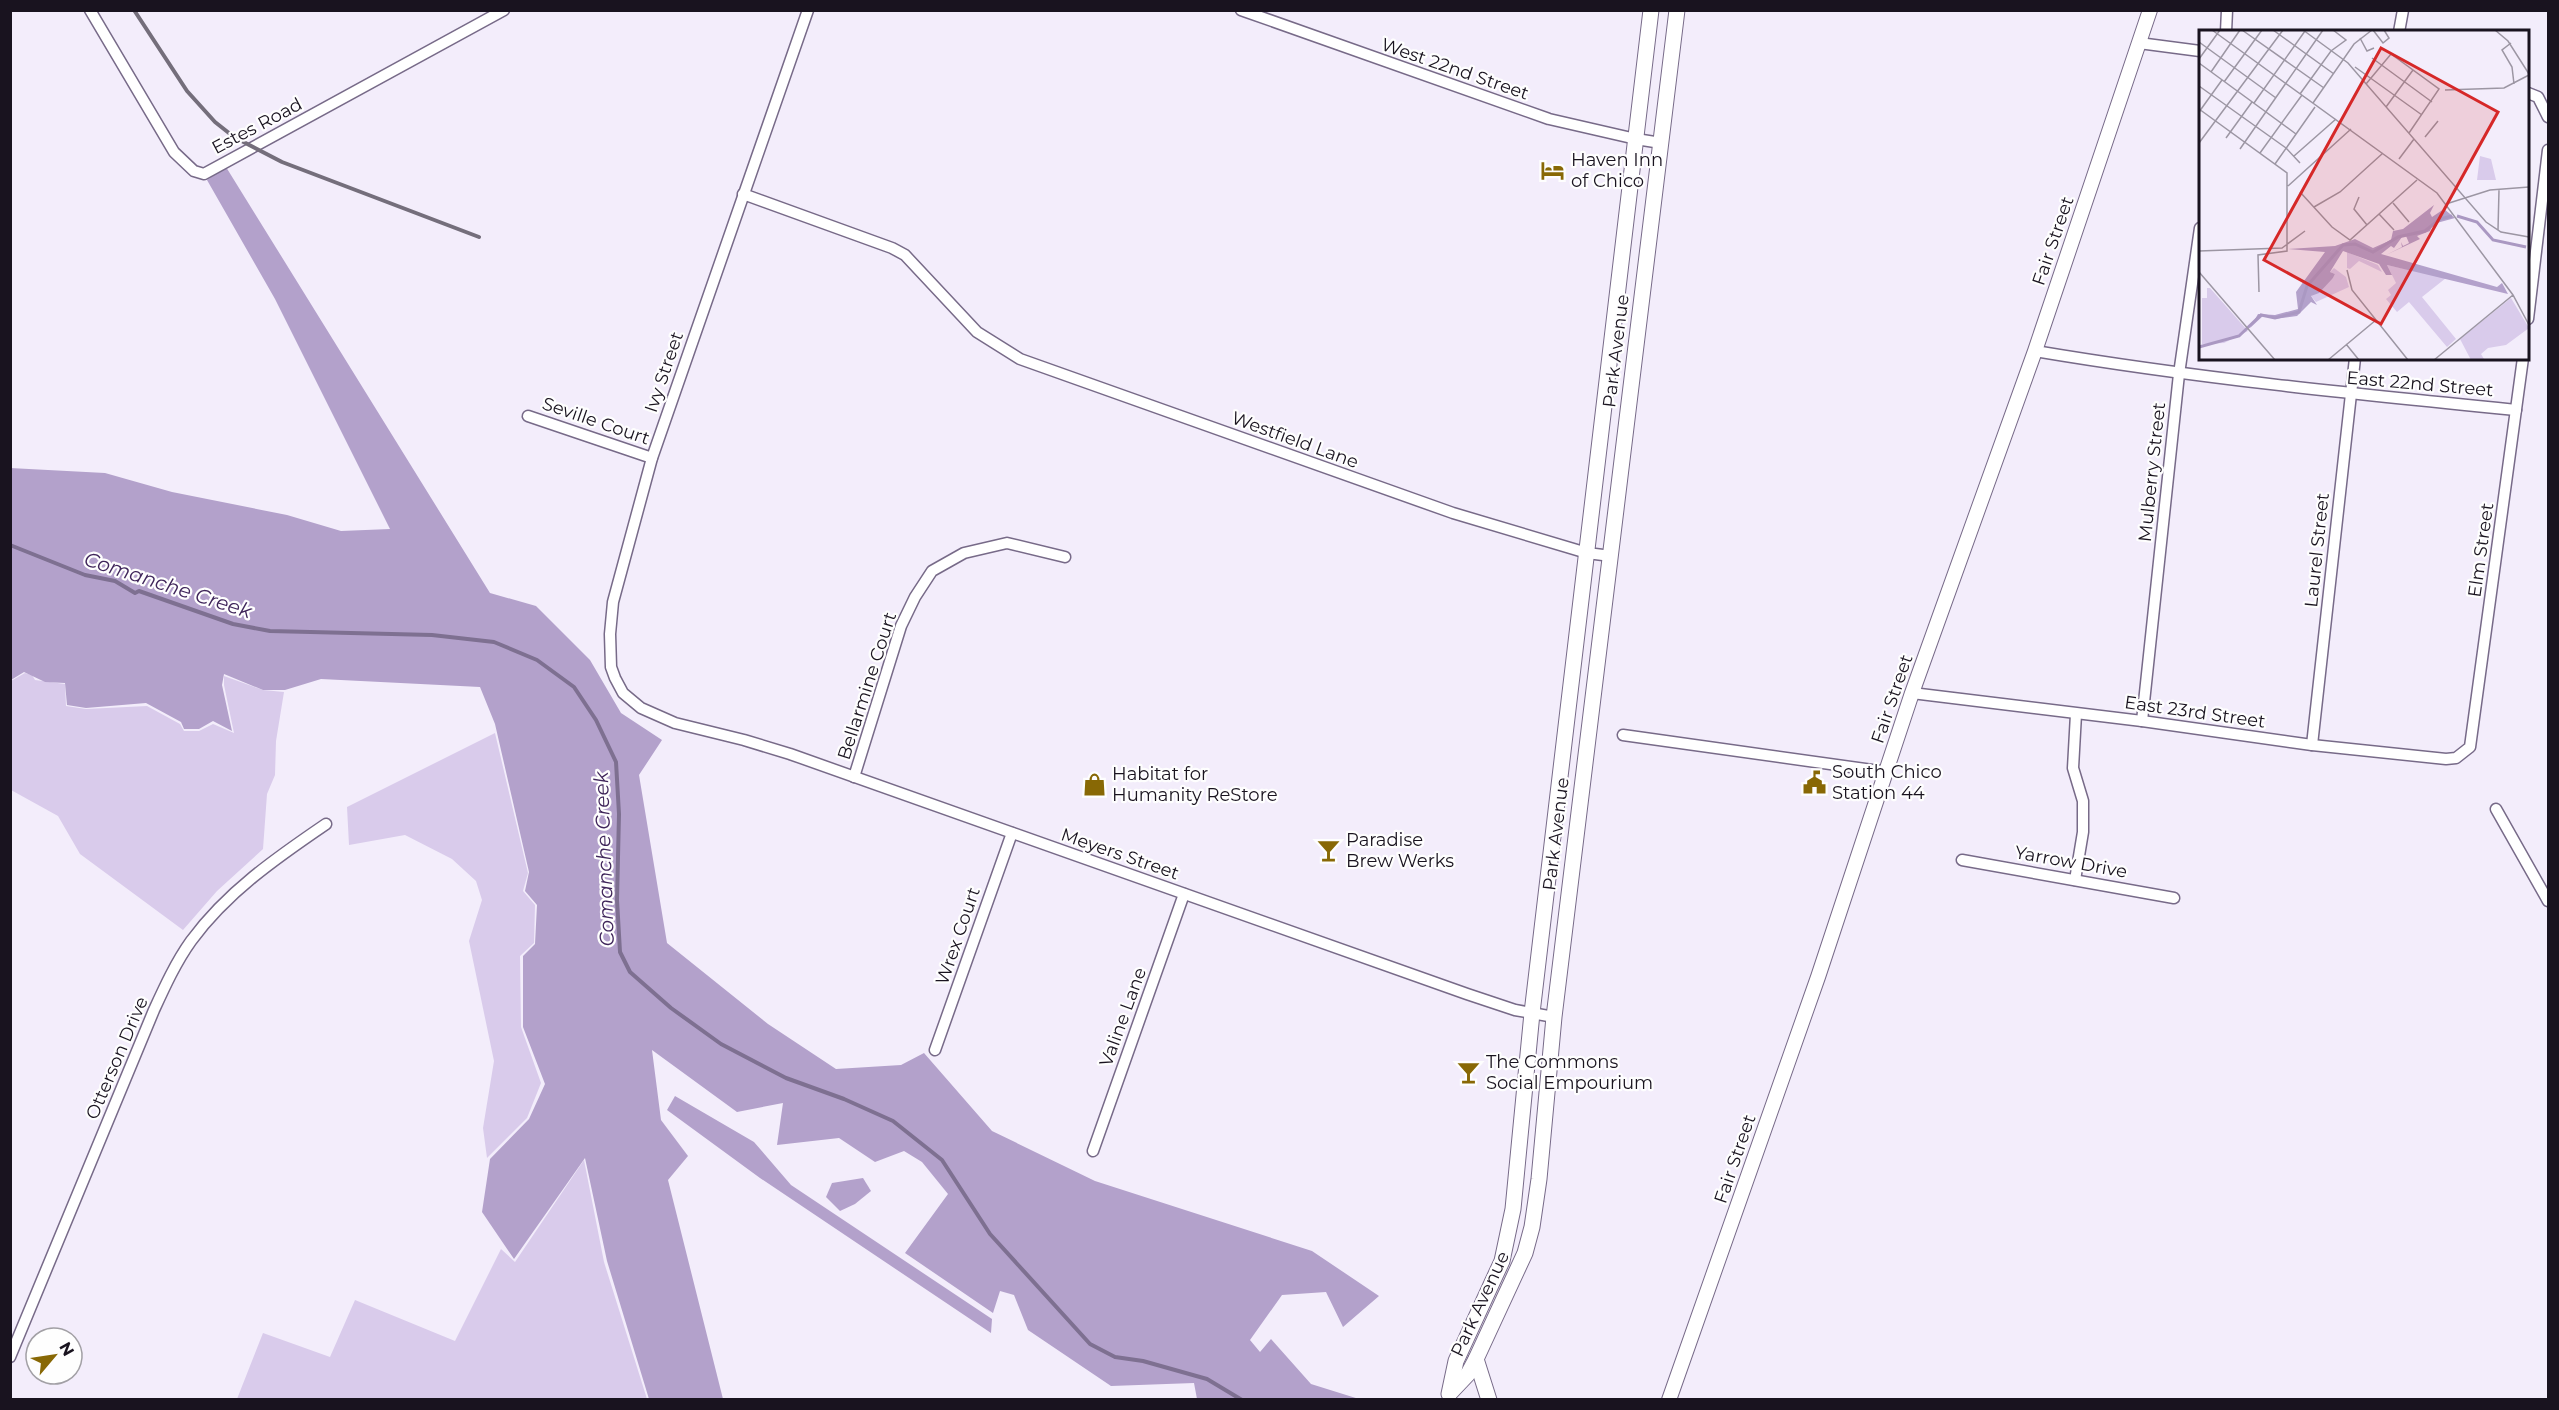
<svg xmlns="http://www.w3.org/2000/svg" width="2559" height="1410" viewBox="0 0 2559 1410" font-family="Montserrat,sans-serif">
<rect width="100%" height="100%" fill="#f3edfb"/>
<g fill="#d9cbeb">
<path d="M 25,673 L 32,675 L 35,680 L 65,684 L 66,706 L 86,709 L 147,706 L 180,724 L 184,731 L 199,731 L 213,724 L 234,733 L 224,685 L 224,676 L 263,690 L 284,692 L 276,741 L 275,775 L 267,794 L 263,849 L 217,891 L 183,930 L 80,854 L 58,816 L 11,790 L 11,681 Z"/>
<path d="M 495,733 L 528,873 L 523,891 L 535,905 L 534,943 L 520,956 L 521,1027 L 541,1083 L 527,1118 L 487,1158 L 483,1128 L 494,1061 L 469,941 L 482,900 L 476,881 L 452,859 L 405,835 L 349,845 L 347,807 Z"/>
<path d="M 584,1160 L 604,1262 L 647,1399 L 237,1399 L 263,1333 L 330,1357 L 355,1300 L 455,1341 L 501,1249 L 515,1262 Z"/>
</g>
<g fill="#b3a1cb">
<path d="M 226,167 L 490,593 L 536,606 L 590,660 L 621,713 L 662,740 L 639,775 L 667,943 L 768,1024 L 836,1069 L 901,1065 L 924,1053 L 992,1131 L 1095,1181 L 1312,1251 L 1379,1296 L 1343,1327 L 1326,1292 L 1282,1295 L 1250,1340 L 1260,1352 L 1271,1339 L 1311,1384 L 1359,1399 L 1197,1399 L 1194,1383 L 1111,1386 L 1028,1330 L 1014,1295 L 1000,1291 L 993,1313 L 905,1253 L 948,1194 L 922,1162 L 904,1151 L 875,1162 L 839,1138 L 777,1145 L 783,1103 L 737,1112 L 652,1050 L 661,1120 L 688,1156 L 668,1180 L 723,1399 L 649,1399 L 607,1261 L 585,1158 L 514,1259 L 482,1212 L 490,1159 L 529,1119 L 545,1084 L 523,1027 L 523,956 L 535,944 L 537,905 L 525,891 L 529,872 L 495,724 L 480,687 L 321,679 L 285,690 L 263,690 L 224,674 L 222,685 L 232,731 L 213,721 L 199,729 L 184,729 L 181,722 L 146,703 L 86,708 L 67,705 L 65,683 L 45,682 L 24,672 L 11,680 L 10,468 L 105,473 L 172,492 L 287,515 L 341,531 L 390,529 L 275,299 L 207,180 Z"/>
<path d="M 675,1096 L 754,1142 L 791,1185 L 992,1319 L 991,1333 L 760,1178 L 667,1110 Z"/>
<path d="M 863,1178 L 871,1191 L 855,1204 L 840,1211 L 826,1197 L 832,1183 Z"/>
</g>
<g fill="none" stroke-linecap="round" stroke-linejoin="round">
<path stroke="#7e7091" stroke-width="4" d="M 10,545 L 85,575 L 115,581 L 135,593 L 139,591 L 233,624 L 270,631 L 432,635 L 494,642 L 537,660 L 574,687 L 596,720 L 616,762 L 619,814 L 617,900 L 620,952 L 630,972 L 671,1008 L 721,1044 L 786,1078 L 844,1099 L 893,1121 L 942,1160 L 990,1234 L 1090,1344 L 1115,1357 L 1143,1361 L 1207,1379 L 1242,1400"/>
<defs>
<g id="minor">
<path d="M 90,10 L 174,152 L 194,171 L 204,174 L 504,10"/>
<path d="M 808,10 L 652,458 L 613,602 L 610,634 L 611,667 L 615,678 L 623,693 L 641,708 L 675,723 L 744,740 L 790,754 L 1467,994 L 1515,1010 L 1554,1017"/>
<path d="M 1241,10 L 1549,119 L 1636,139 L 1661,143"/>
<path d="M 2226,32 L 2227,10"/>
<path d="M 2399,32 L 2403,10"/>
<path d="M 2139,43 L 2200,51"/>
<path d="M 2528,93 L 2538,97 L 2548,117"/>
<path d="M 743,194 L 892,248 L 905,255 L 977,332 L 1020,359 L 1453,513 L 1587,553 L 1611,556"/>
<path d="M 2528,319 L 2548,150"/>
<path d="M 2035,351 C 2195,378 2355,394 2516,410"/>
<path d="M 528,416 L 652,458"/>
<path d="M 1912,693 L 2142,721 L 2312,745 L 2446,759 L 2456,758 L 2470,747 L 2523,358"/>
<path d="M 2142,721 L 2179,374 L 2200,228"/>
<path d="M 1623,735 L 1887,772"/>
<path d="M 2312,745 L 2355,358"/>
<path d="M 854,777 L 901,626 L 915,597 L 932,571 L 964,553 L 1007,543 L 1065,557"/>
<path d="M 2496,809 L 2548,901"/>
<path d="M 1962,860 L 2174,898"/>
<path d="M 2075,880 L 2083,832 L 2083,801 L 2073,768 L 2076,714"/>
<path d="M 935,1050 L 1012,833"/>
<path d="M 1093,1151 L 1184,894"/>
<path d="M 10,1357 L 154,1010 C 165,986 176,962 191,941 C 227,892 276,858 326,824"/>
</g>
<path id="tertiary" d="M 1669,1400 L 1818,977 L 1912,693 L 2035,351 L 2150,10"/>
<g id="secondary">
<path d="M 1476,1359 L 1489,1400"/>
<path d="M 1450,1393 L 1468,1374 L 1476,1359 L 1525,1253 L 1532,1227 L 1539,1179 L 1554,1017 L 1677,10"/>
<path d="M 1449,1394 L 1456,1361 L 1502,1261 L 1513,1209 L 1532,1013 L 1651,10"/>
</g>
</defs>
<use href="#minor" stroke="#776a88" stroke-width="13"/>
<use href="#tertiary" stroke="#776a88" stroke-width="16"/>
<use href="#secondary" stroke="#776a88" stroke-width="17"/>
<use href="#minor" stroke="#fff" stroke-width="10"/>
<use href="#tertiary" stroke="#fff" stroke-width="14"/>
<use href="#secondary" stroke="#fff" stroke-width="15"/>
<path stroke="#746e7b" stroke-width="4" d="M 134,10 L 187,91 L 215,122 L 234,137 L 282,162 L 479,237"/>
</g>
<defs>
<symbol id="hotel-bare" viewBox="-9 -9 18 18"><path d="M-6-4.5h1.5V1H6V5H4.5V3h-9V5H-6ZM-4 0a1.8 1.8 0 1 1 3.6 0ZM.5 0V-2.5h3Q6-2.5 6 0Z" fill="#886805" stroke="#fefefe" stroke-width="2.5" paint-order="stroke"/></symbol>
<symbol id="civic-bare" viewBox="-9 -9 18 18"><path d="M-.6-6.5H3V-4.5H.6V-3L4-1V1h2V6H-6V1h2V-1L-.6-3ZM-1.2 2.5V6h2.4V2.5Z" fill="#886805" stroke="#fefefe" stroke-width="2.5" paint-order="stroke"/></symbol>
<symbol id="shop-bare" viewBox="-9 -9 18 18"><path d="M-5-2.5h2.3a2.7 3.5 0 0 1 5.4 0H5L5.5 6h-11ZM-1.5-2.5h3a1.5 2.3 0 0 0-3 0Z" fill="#886805" stroke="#fefefe" stroke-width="2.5" paint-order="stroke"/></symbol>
<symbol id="bar-bare" viewBox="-9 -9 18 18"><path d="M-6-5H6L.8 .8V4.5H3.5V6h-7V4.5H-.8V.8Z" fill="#886805" stroke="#fefefe" stroke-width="2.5" paint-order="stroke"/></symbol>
</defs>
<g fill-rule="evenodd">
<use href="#hotel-bare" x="1536" y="154" width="33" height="33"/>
<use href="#civic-bare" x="1798" y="766" width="33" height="33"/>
<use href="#shop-bare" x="1078" y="768" width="33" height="33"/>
<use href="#bar-bare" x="1312" y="834" width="33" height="33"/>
<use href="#bar-bare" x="1452" y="1056" width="33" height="33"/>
</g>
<g text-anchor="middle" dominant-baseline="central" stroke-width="4.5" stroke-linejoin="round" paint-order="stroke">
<g font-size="18" fill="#19131f" stroke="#fefefe">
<text transform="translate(1455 69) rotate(19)">West 22nd Street</text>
<text transform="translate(257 126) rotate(-28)">Estes Road</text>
<text transform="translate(2053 241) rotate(-71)">Fair Street</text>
<text transform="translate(1616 351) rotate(-83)">Park Avenue</text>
<text transform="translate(664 372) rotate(-71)">Ivy Street</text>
<text transform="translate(2420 384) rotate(5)">East 22nd Street</text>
<text transform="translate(596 421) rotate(19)">Seville Court</text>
<text transform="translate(1295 440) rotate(20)">Westfield Lane</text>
<text transform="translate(2152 472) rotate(-84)">Mulberry Street</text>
<text transform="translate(2317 550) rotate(-84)">Laurel Street</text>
<text transform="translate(2481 550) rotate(-82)">Elm Street</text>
<text transform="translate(867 686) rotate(-72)">Bellarmine Court</text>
<text transform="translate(1892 699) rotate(-71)">Fair Street</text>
<text transform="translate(2195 712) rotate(8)">East 23rd Street</text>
<text transform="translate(1556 834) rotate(-83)">Park Avenue</text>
<text transform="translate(1120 854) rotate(19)">Meyers Street</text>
<text transform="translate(2071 862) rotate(10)">Yarrow Drive</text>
<text transform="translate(958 936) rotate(-71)">Wrex Court</text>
<text transform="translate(1123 1017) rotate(-70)">Valine Lane</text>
<text transform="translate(117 1058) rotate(-67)">Otterson Drive</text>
<text transform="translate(1735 1159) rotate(-71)">Fair Street</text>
<text transform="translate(1480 1304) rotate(-65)">Park Avenue</text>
</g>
<g font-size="18" fill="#19131f" stroke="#fefefe" text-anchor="start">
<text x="1571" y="160">Haven Inn<tspan x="1571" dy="21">of Chico</tspan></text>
<text x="1832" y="772">South Chico<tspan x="1832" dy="21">Station 44</tspan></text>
<text x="1112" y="774">Habitat for<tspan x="1112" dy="21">Humanity ReStore</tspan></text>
<text x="1346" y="840">Paradise<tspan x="1346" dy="21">Brew Werks</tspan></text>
<text x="1486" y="1062">The Commons<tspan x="1486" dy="21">Social Empourium</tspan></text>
</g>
<g font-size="20" font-style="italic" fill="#3f255a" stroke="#fefefe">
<text transform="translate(168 585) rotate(18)">Comanche Creek</text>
<text transform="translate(604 859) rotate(-92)">Comanche Creek</text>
</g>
</g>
<g transform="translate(2199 30)">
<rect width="330" height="330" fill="#f3edfb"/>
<path d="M 281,126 L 292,129 L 297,150 L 278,150 ZM 148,222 L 179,235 L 183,242 L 160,231 L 151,239 L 148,238 ZM 188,235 L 247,248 L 223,267 L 257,309 L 248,317 L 210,272 L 198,282 L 187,269 L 192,265 L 189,260 L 197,253 ZM 135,238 L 147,247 L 150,257 L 117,272 L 112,266 L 134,248 L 136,244 L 131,242 ZM 8,258 L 11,258 L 49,301 L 25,313 L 3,314 L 3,268 L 8,268 ZM 312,268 L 330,298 L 307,315 L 289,318 L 282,324 L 285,329 L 272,330 L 261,309 Z" fill="#d9cbeb"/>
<path d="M 235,175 L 231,183 L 233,187 L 245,179 L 256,188 L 234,194 L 231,201 L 218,206 L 221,209 L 187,225 L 203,217 L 202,212 L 204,216 L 210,213 L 207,206 L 203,207 L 195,218 L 192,216 L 182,224 L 298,257 L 303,253 L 309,264 L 188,235 L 193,245 L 187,245 L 180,234 L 144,221 L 131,242 L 136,244 L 134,248 L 120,263 L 112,266 L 118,275 L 112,272 L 98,286 L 75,289 L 65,285 L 51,298 L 59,284 L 76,285 L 99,279 L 97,262 L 126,222 L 89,219 L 136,216 L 156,209 L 174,218 L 192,210 L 194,201 L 204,199 Z" fill="#b3a1cb"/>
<path fill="none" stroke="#aa98c2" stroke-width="3" d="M 258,186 L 278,192 L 294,210 L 327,217M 0,317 L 40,306 L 62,285 L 76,288 L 100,282 L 108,256 L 144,215 L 156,214 L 174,222 L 199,207 L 226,201 L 241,189 L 253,186"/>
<path fill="none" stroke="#9c96a3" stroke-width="1.5" d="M 13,0 L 238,163 L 314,265 L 330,295M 43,0 L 125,58M 74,0 L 135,44M 104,0 L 149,33 L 287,192 L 302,202 L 330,207M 174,0 L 184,13 L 190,8 L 185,0M 296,0 L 309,11 L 330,44M 161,8 L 168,21 L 175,18M 0,12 L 77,68M 312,13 L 303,20 L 313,37 L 315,54M 173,28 L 233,72M 0,29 L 21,0M 0,33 L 97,104M 156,37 L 223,85M 12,42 L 41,0M 25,52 L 63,0M 167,54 L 192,24 L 240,59 L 210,103M 0,56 L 87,118 L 101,133M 246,60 L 305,58 L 330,45M 101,64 L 132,21 L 147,10 L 134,0M 55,73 L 106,1M 114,73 L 155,14 L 173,0M 187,77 L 214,40M 0,79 L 88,143 L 88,221 L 59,225 L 60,262M 0,82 L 23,50M 226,107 L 239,91M 27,108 L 53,72M 0,113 L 84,0M 41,119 L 124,0M 61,123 L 103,65M 95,126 L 137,89M 200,129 L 215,109M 76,134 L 116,77M 89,156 L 152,99M 101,162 L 133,197 L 151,210 L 218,150M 160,167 L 155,179 L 168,195M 194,173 L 210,192M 247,174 L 291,160 L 330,157M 115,177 L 141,162 L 184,123M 180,184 L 195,200M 299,200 L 300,160M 0,221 L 83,218 L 106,201M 148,240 L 153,260 L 209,330M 0,242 L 76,330M 147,314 L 160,330M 129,330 L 177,290M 235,330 L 314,265"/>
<path fill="#d62828" fill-opacity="0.15" stroke="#d62828" stroke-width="3" d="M 182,18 L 299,82 L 182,294 L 65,230 Z"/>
<rect width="330" height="330" fill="none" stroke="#19131f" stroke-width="3"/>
</g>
<rect width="2559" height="1410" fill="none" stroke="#19131f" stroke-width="24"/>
<g transform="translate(54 1356) rotate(61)"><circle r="28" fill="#fefefe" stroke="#a2a0a5" stroke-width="1.5"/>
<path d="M0-4.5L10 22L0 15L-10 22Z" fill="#886805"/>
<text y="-9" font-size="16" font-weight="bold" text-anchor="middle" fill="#19131f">N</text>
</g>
</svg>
